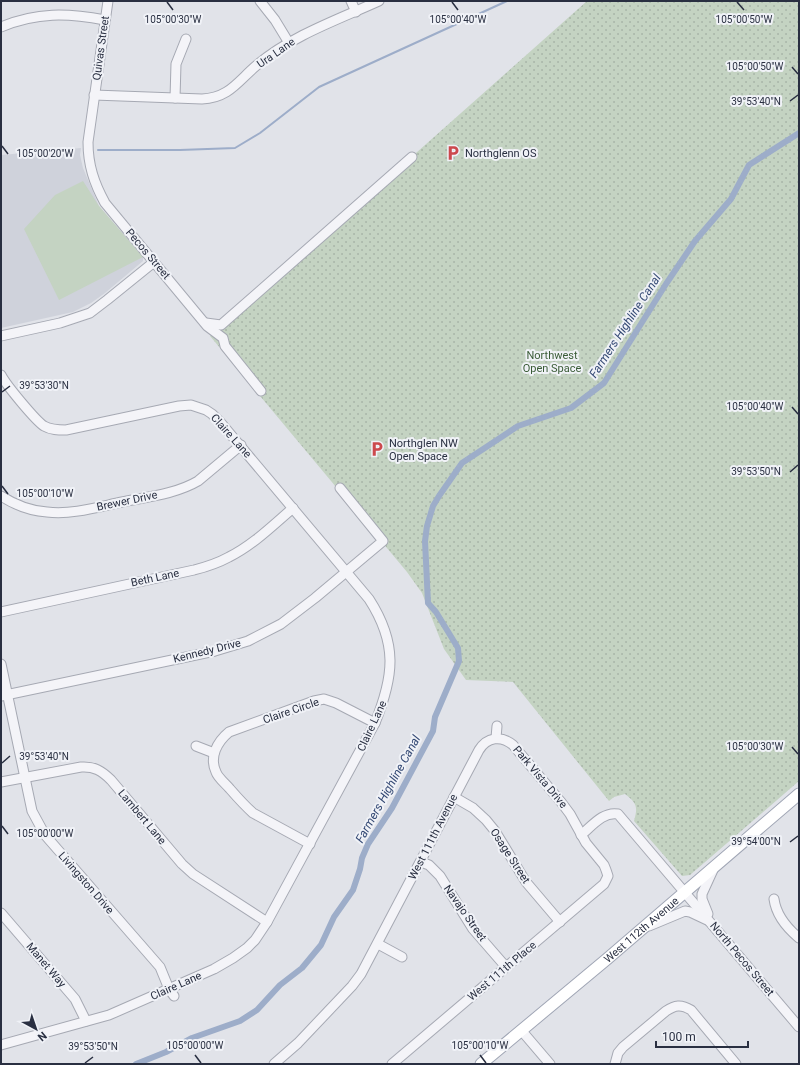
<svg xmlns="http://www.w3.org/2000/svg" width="800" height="1065" viewBox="0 0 800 1065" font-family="Roboto,sans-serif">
<defs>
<pattern id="park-dots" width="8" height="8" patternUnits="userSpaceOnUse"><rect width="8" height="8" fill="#c4d3c2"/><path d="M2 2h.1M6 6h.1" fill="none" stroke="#a8b5a8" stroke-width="1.8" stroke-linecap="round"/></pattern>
</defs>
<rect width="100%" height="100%" fill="#e1e3e9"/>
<path fill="#cfd2db" d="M 81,148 L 80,155 L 83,168 L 99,206 L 143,257 L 143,261 L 105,293 L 91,303 L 73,312 L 1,328 L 1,155 Z"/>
<path fill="#c4d3c2" d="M 83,181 L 99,206 L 143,257 L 59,300 L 24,229 L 55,195 Z"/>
<path fill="url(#park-dots)" d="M 587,1 L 799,1 L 799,781 L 690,875 L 682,876 L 634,821 C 638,807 637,803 625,794 L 614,797 L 609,801 L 513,682 L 466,680 L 444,649 L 422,593 L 407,572 L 210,336 Z"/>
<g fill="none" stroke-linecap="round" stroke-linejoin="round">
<path stroke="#9dadc9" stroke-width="2" d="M 98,150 L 180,150 L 235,148 L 260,133 L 319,87 L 507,1"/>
<path stroke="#9dadc9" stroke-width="6" d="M 136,1064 L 166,1052 L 192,1038 L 240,1021 L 257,1010 L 280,985 L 302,968 L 321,945 L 334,917 L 353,890 L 360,869 L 362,858 L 368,844 L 392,808 L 433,731 L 435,717 L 459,661 L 458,648 L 436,612 L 428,603 L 425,541 L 427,526 L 433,506 L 439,496 L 462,463 L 518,426 L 571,408 L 604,383 L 666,284 L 695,241 L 731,199 L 749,165 L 799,133"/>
<defs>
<g id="minor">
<path d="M 108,1 L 88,142 C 88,165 94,183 105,203 L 207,326 L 223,338 L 225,346 L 261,391"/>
<path d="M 260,1 L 275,20 L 289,43"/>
<path d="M 351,1 L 356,12"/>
<path d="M 1,27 C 37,12 67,13 105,20"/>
<path d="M 94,95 L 202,99 C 229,98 238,81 257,65 C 293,35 337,20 379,1"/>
<path d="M 175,98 L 176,64 L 186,39"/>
<path d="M 206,323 L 221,325 L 412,157"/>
<path d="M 1,336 L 60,323 L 90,313 L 107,300 L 154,262"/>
<path d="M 1,375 C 6,385 36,421 44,426 C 51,430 58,430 66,430 L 179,406 L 191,405 L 206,410 L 212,414 L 221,423 L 369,599 C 398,644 394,676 375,723 L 267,922 L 255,940 L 247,948 L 233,958 L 214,969 L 109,1015 L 1,1045"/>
<path d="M 1,496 C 15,505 31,511 47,512 C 72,515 98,507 122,502 C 147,497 176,494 198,481 L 241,445"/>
<path d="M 1,612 L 194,570 C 206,567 218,563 229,557 C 253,545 272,526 293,508"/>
<path d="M 1,664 L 32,811 L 45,835 L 160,967 L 169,989 L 174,996"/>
<path d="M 1,696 L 215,651 L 248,641 L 281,624 L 315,598 L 383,541 L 340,488"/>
<path d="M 496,738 L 497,726"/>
<path d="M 196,746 L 214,753"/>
<path d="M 1,782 L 81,767 C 94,766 102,771 111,780 L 182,864 L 193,874 L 267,922"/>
<path d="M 454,797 L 473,808 L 486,820 L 495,831 L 526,882 L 560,922"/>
<path d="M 581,835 C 591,827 603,811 618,814 L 799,1027"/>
<path d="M 310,844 L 253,813 C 245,806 237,797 230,789 C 226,784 218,778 216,772 C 209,757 217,742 229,732 L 314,701 L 324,699 L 336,703 L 375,723"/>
<path d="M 421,862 L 429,865 L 440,876 L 473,929 L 506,967"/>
<path d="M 774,899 C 776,914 787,928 799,938"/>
<path d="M 1,913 L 75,999 L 86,1021"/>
<path d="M 708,914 L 702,899 L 702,894 L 713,870"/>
<path d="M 649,926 L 685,911 L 690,912 L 707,920"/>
<path d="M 378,944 L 402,957"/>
<path d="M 521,1030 L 550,1064"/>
<path d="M 274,1064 L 298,1043 L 352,986 L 361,974 L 479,750 C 487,737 501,735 513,745 L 561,802 L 570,814 L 586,843 L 604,865 L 606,870 L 608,876 L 604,884 L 392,1064"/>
<path d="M 615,1064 L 618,1053 L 623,1047 L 666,1011 C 675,1005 681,1004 691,1010 L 736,1064"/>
</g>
<g id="major">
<path id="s1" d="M 481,1064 L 607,959 L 799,794"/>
</g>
</defs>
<use href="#minor" stroke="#a6a9b3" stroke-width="11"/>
<use href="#major" stroke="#a0a6b5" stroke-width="13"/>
<use href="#minor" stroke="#f4f4f8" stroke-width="9"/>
<use href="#major" stroke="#fff" stroke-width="11"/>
</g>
<path fill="none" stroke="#292f41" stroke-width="1.5" d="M 167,2 L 173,10M 452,2 L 458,10M 737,2 L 744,10M 792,67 L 798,74M 790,101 L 798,95M 2,146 L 8,154M 2,392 L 10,386M 792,407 L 798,414M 790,472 L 798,465M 2,486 L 8,494M 792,747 L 798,754M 2,763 L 10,756M 2,826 L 8,834M 790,842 L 798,836M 195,1055 L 201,1063M 480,1055 L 486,1063M 85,1063 L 93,1057"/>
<defs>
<symbol id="parking-bare" viewBox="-9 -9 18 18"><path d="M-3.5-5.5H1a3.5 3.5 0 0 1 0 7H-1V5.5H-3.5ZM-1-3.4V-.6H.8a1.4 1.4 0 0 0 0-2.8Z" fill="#cc494d" stroke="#f0f2f7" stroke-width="2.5" paint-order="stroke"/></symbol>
</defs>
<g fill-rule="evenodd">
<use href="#parking-bare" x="442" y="142" width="22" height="22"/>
<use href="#parking-bare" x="366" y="438" width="22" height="22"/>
</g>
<g text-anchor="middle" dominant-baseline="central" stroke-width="4" stroke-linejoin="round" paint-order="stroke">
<g font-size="11" fill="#292f41" stroke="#f0f2f7">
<text transform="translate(101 48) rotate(-82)">Quivas Street</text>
<text transform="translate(276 53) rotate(-35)">Ura Lane</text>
<text transform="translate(148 254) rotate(50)">Pecos Street</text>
<text transform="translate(231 436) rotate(48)">Claire Lane</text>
<text transform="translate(127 501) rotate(-12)">Brewer Drive</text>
<text transform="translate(155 578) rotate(-12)">Beth Lane</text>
<text transform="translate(207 651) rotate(-14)">Kennedy Drive</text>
<text transform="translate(291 711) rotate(-19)">Claire Circle</text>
<text transform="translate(372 726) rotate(-65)">Claire Lane</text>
<text transform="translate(540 777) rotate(50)">Park Vista Drive</text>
<text transform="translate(142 817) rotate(50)">Lambert Lane</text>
<text transform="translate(433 837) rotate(-63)">West 111th Avenue</text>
<text transform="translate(510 856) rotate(57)">Osage Street</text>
<text transform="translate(86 883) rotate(49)">Livingston Drive</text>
<text transform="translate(465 913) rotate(55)">Navajo Street</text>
<text stroke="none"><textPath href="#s1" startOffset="209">West 112th Avenue</textPath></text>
<text transform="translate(742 959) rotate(50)">North Pecos Street</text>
<text transform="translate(46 965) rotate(50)">Manet Way</text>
<text transform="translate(502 971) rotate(-40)">West 111th Place</text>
<text transform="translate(176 986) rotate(-24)">Claire Lane</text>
</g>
<g font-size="11" fill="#292f41" stroke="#f0f2f7" text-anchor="start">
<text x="465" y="153">Northglenn OS</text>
<text x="389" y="443">Northglen NW<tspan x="389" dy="13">Open Space</tspan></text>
</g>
<g font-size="11" fill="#3a5c37" stroke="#f0f2f7">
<text x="552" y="355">Northwest<tspan x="552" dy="13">Open Space</tspan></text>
</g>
<g font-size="12" font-style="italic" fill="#344974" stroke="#f0f2f7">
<text transform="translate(625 326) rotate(-57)">Farmers Highline Canal</text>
<text transform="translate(388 789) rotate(-61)">Farmers Highline Canal</text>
</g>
</g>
<g font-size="10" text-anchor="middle" fill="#292f41" stroke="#f0f2f7" stroke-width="4" stroke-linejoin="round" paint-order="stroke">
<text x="458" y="23">105°00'40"W</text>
<text x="173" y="23">105°00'30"W</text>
<text x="744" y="23">105°00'50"W</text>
<text x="755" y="70">105°00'50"W</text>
<text x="756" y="105">39°53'40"N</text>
<text x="45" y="157">105°00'20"W</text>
<text x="44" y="389">39°53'30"N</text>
<text x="755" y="410">105°00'40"W</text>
<text x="756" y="475">39°53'50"N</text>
<text x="45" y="497">105°00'10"W</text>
<text x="755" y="750">105°00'30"W</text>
<text x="44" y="760">39°53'40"N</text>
<text x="45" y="837">105°00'00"W</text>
<text x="756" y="845">39°54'00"N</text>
<text x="195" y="1049">105°00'00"W</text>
<text x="480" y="1049">105°00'10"W</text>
<text x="93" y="1050">39°53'50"N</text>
</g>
<rect width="800" height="1065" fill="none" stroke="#292f41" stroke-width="4"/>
<g transform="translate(36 1029) rotate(140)" stroke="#f0f2f7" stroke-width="3" paint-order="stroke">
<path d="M0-3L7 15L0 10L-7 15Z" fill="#292f41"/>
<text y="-6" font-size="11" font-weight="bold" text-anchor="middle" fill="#292f41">N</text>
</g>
<path d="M656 1041v6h92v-6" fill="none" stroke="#292f41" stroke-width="2"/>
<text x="662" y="1041" font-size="12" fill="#292f41" stroke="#f0f2f7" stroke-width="3" paint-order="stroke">100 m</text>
</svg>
